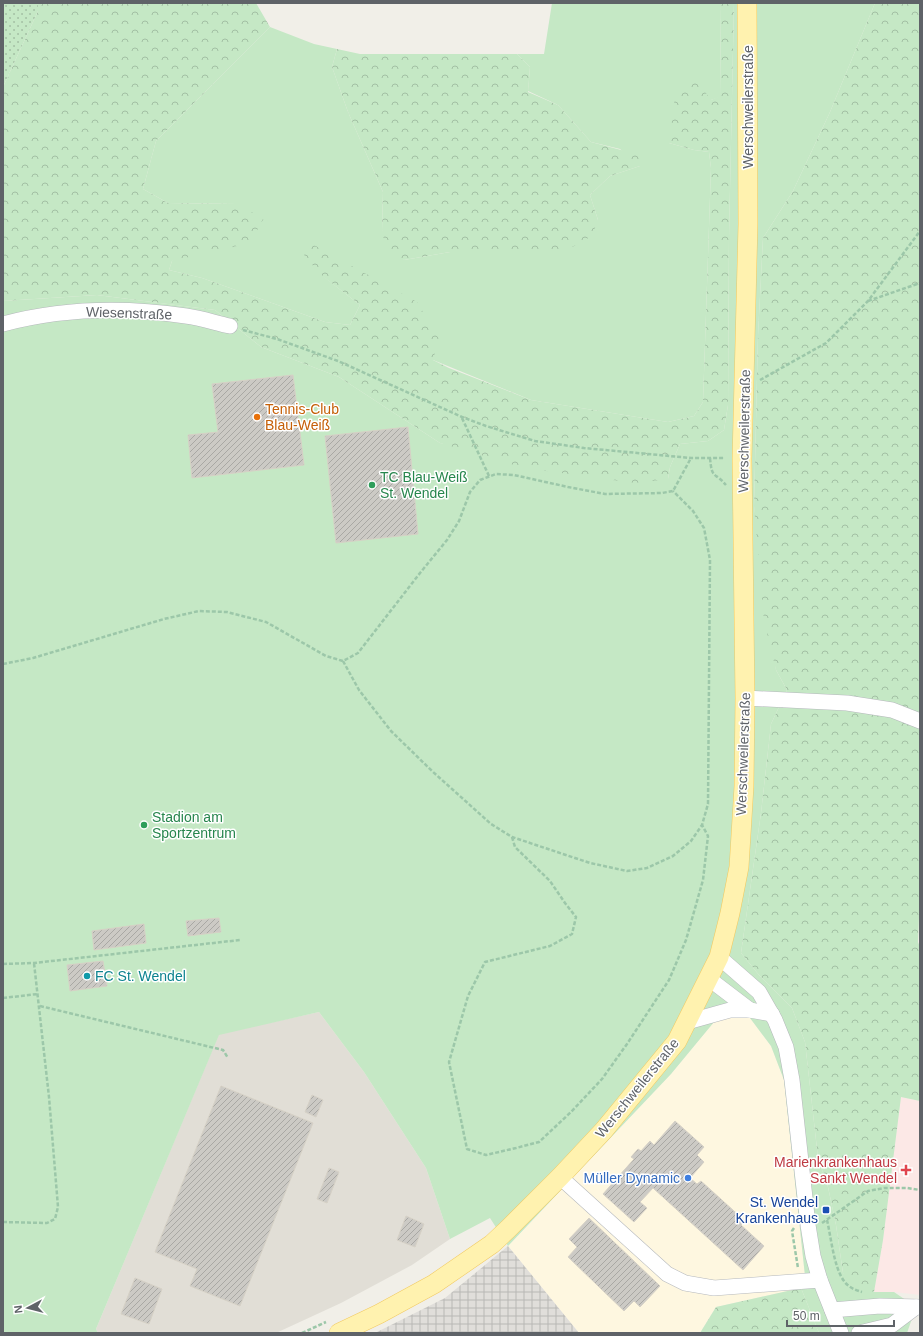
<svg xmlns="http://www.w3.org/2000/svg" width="923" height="1336" viewBox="0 0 923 1336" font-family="Arial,sans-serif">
<defs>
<pattern id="industrial-grid" width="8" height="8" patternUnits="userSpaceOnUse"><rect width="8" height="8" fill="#e0deda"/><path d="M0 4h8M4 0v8" fill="none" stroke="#b9b8b5"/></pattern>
<pattern id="forest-crowns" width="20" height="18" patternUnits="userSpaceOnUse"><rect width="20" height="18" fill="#c5e8c5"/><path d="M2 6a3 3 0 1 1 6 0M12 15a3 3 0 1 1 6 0" fill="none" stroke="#a3c0a4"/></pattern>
<pattern id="garden-dots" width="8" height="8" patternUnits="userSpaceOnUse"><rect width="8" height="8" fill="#c5e8c5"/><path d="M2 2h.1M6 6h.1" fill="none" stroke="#a3c0a4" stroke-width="1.8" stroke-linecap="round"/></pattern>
<pattern id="building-hatch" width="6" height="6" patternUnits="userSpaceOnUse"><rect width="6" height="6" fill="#cccac5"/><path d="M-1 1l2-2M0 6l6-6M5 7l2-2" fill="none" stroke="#a9a8a4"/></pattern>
</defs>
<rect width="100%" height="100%" fill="#f1efe8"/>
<path fill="#fef7e0" d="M 719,1016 L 750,1018 L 771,1046 L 784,1080 L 805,1276 L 801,1288 L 716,1307 L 700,1333 L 579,1333 L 508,1246 L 671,1074 Z"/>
<path fill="url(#industrial-grid)" d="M 508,1246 L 579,1333 L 375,1333 L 445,1298 Z"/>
<path fill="#e1ded6" d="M 319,1012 L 364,1072 L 426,1168 L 450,1239 L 412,1265 L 341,1303 L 276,1333 L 98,1333 L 96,1329 L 219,1034 Z"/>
<path fill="#fce8e6" d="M 901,1097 L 920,1101 L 920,1295 L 894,1292 L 874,1292 L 883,1240 Z"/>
<g fill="#c5e8c5">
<path d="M 552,3 L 721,3 L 720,97 L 711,100 L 669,143 L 694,150 L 709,152 L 711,168 L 703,402 L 694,416 L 668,422 L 531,400 L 433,360 L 319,273 L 360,305 L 350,325 L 325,322 L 202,278 L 169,270 L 172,261 L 235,204 L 168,203 L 143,189 L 156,141 L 270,27 L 314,44 L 337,49 L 332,67 L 348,112 L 383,192 L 382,230 L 404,260 L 450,252 L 494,252 L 598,220 L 590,195 L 610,176 L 640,166 L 620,149 L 591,142 L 558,105 L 528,91 L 530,67 L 517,54 L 544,54 Z"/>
<path d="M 734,3 L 875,3 L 830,112 L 793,191 L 763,238 L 758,335 L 754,506 L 776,670 L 787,690 L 771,724 L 761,813 L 741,953 L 759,975 L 792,1008 L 805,1042 L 818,1158 L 828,1187 L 836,1225 L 843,1273 L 874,1292 L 894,1292 L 916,1307 L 907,1333 L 819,1333 L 801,1288 L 805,1276 L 784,1080 L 771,1046 L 750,1018 L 719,1016 L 671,1074 L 508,1246 L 490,1218 L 450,1239 L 426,1168 L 364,1072 L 319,1012 L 219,1035 L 96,1329 L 98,1333 L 3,1333 L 3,301 L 97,295 L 215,310 L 261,347 L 339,377 L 440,443 L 668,479 L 670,467 L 680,444 L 708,441 L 724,430 L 728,405 L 729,236 Z"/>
</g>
<g fill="url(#forest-crowns)">
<path d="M 38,3 L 256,3 L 270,27 L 156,141 L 143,189 L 168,203 L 235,204 L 264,218 L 250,243 L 172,261 L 169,270 L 202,278 L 325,322 L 350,325 L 360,305 L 319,273 L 300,250 L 314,245 L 417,302 L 439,339 L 433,360 L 449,368 L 531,400 L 668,422 L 694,416 L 703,402 L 711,168 L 709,152 L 694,150 L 669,143 L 675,96 L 697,81 L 711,100 L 720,96 L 721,3 L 734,3 L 729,236 L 728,405 L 724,430 L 708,441 L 680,444 L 670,467 L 668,479 L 635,483 L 524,468 L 440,443 L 339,377 L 261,347 L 215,310 L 97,295 L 3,301 L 3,87 L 38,11 Z"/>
<path d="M 875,3 L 920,3 L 920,892 L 918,942 L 920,947 L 920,1101 L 901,1097 L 883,1240 L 874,1292 L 850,1284 L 843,1273 L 836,1225 L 828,1187 L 818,1158 L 805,1042 L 792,1008 L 759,975 L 741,953 L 761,813 L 771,724 L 787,690 L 776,670 L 764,621 L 754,506 L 758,335 L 763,238 L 793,191 L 830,112 Z"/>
<path d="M 337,49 L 360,54 L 517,54 L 530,67 L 528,92 L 558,105 L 591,142 L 640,155 L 640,166 L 610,176 L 590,195 L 598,220 L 592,236 L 565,251 L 494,252 L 450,252 L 404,260 L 386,250 L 382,230 L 383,192 L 348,112 L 332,67 Z"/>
<path d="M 801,1288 L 819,1333 L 700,1333 L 716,1307 Z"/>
</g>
<path fill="url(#garden-dots)" d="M 3,3 L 38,3 L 38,11 L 3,87 Z"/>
<g fill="url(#building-hatch)" stroke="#d6d1c6">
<path d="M 293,375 L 304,465 L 192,478 L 188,435 L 218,432 L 212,384 Z"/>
<path d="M 408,427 L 418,534 L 336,543 L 325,436 Z"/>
<path d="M 219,918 L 221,932 L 188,936 L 186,921 Z"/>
<path d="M 144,924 L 146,943 L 94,950 L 92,931 Z"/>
<path d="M 103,961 L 107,986 L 70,991 L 67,965 Z"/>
<path d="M 221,1086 L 313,1123 L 240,1306 L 190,1286 L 197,1269 L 155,1252 Z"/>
<path d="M 312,1095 L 323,1100 L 316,1117 L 305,1112 Z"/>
<path d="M 675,1121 L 704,1147 L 697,1155 L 704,1162 L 690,1178 L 697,1184 L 701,1181 L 745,1221 L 741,1225 L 764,1246 L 743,1270 L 653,1188 L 640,1202 L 647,1208 L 634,1222 L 603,1194 L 634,1159 L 631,1157 L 638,1149 L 641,1151 L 650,1141 L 654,1145 Z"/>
<path d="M 329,1168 L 339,1172 L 327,1203 L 317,1199 Z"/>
<path d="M 406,1216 L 424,1224 L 415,1247 L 397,1240 Z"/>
<path d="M 589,1218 L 660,1286 L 640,1307 L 634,1301 L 624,1311 L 568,1257 L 577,1247 L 569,1239 Z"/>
<path d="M 135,1278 L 162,1289 L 149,1324 L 121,1314 Z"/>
</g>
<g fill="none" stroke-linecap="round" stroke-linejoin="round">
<defs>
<g id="minor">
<path d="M 3,324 C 63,308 125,307 186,316 C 201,318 216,323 230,326"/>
<path d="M 745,698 L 847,703 L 892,710 L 920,721"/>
<path d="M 719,957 L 759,992 L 775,1020 L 786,1047 L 792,1080 L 808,1225 L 813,1256 L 820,1280 L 841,1333"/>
<path d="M 708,978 L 750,1010"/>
<path d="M 687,1022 L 730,1010 L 750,1010 L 772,1014"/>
<path d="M 560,1177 L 667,1274 L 685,1283 L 714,1288 L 820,1280"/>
<path d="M 832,1310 L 880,1306 L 920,1307"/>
<path d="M 859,1333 L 892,1325 L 916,1307"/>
</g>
<path id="major" d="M 339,1333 L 379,1314 L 434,1284 L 492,1244 L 508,1229 L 560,1177 L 604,1130 L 677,1041 L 719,957 L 730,913 L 739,867 L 744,786 L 745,698 L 742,459 L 748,224 L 747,3"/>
</defs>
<use href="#minor" stroke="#b5b8bc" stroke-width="16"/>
<use href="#major" stroke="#f2c960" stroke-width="20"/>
<g stroke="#9cc7a9" stroke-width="2.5" stroke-dasharray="4 2" stroke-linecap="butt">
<path d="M 868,301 L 920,283"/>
<path d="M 243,330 L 277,339 L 338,361 L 462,417 L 486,426 L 535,441 L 584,448 L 691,458 L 725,458"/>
<path d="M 760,380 L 826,343 L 868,301 L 920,231"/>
<path d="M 462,418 L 489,476"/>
<path d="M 710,458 C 712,480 714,471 726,485"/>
<path d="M 343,661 L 359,690 L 391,731 L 432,771 L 491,824 L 512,837 L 590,863 L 627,871 L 647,868 L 673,856 L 691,841 L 702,825 L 708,804 L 710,560 L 704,528 L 693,511 L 673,491"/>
<path d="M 3,664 L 33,658 L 164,619 L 199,611 L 227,612 L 266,622 L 326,656 L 343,661 L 358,653 L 420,573 L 447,540 L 459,521 L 470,492 L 480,480 L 496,474 L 514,475 L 568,487 L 605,494 L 662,493 L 673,491 L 691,458"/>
<path d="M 512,837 L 515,847 L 550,881 L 565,903 L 576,917 L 572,934 L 550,946 L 485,962 L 468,996 L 449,1062 L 467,1149 L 486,1155 L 516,1148 L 539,1142 L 571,1112 L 602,1079 L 627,1044 L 669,980 L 686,940 L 703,880 L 708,836 L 702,825"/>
<path d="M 3,964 L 34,963 L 240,940"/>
<path d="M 3,998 L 38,994"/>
<path d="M 40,1006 L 223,1050 L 228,1058"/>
<path d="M 827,1220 C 831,1237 834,1268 844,1281 C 848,1287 855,1290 862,1292"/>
<path d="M 3,1222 L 47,1223 L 55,1219 L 58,1207 L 49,1097 L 34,963"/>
<path d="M 822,1223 L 868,1191 L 884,1188 L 907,1188 L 920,1190"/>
<path d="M 794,1228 L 792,1231 L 798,1268"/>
<path d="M 302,1333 L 326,1322"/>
</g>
<use href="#minor" stroke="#fff" stroke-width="15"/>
<use href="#major" stroke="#fff2af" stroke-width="19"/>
</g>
<circle fill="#e8710a" stroke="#fff" stroke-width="1.5" cx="257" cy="417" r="4"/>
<g fill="#2e9e5b" stroke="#fff" stroke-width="1.5">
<circle cx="372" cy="485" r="4"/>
<circle cx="144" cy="825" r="4"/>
</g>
<circle fill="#0f9aa8" stroke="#fff" stroke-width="1.5" cx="87" cy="976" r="4"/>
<path fill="#e0444e" stroke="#fff" stroke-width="1.5" d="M904 1164h4v4h4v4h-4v4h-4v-4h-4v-4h4z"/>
<circle fill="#3f7fe0" stroke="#fff" stroke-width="1.5" cx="688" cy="1178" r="4"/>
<rect fill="#1a4fb4" stroke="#fff" stroke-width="1.5" x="822" y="1206" width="8" height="8" rx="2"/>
<g text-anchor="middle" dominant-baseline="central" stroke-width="3" stroke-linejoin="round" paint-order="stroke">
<g font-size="14" fill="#5f6368" stroke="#fff">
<text transform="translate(748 107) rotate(-90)">Werschweilerstraße</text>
<text transform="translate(129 313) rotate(2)">Wiesenstraße</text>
<text transform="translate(744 431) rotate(-89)">Werschweilerstraße</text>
<text transform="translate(743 754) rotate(-88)">Werschweilerstraße</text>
<text transform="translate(637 1088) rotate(-51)">Werschweilerstraße</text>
</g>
<g font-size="14" fill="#c56008" stroke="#fff" text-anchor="start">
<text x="265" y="409">Tennis-Club<tspan x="265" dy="16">Blau-Weiß</tspan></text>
</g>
<g font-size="14" fill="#27864d" stroke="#fff" text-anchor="start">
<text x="380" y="477">TC Blau-Weiß<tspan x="380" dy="16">St. Wendel</tspan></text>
<text x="152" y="817">Stadion am<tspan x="152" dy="16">Sportzentrum</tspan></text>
</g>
<g font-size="14" fill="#0d838f" stroke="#fff" text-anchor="start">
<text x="95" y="976">FC St. Wendel</text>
</g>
<g font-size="14" fill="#be3a42" stroke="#fff" text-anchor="end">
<text x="897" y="1162">Marienkrankenhaus<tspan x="897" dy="16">Sankt Wendel</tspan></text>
</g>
<g font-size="14" fill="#366cbe" stroke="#fff" text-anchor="end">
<text x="680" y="1178">Müller Dynamic</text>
</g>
<g font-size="14" fill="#164399" stroke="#fff" text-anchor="end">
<text x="818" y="1202">St. Wendel<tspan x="818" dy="16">Krankenhaus</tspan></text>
</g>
</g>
<rect width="923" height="1336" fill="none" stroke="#5f6368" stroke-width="8"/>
<g transform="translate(28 1308) rotate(263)" stroke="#ffffff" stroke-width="3" paint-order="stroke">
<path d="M0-3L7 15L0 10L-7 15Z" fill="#5f6368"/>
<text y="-6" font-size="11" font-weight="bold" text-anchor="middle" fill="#5f6368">N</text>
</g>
<path d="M787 1320v6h107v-6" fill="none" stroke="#5f6368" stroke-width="2"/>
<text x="793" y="1320" font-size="12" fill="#5f6368" stroke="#ffffff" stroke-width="3" paint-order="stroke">50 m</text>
</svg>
